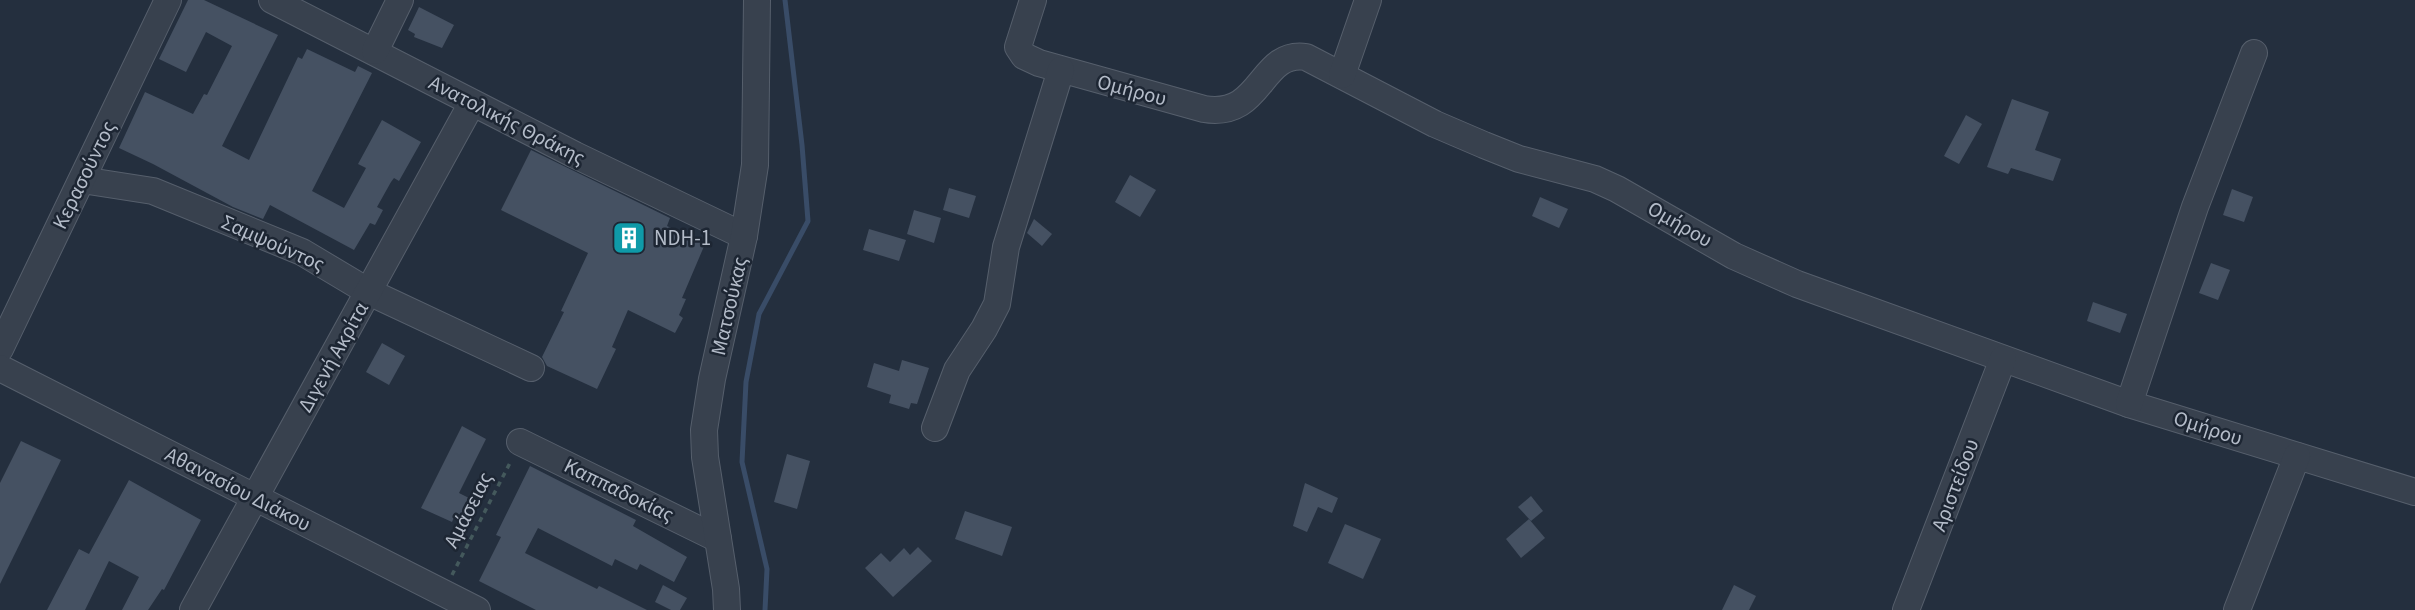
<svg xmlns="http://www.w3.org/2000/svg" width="2415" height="610" viewBox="0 0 2415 610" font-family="'Source Sans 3',sans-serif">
<rect width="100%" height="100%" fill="#242f3e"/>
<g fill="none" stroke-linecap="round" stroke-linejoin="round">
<path stroke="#394c67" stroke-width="5" d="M 765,610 L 767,569 L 742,462 L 746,382 L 759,314 L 808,221 L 802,145 L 785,0"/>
</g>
<g fill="#455162">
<path d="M 188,0 L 204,0 L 278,35 L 222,146 L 249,160 L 298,57 L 302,59 L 307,49 L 355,72 L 358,66 L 372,73 L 312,191 L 344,208 L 366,168 L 358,164 L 382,120 L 421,142 L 399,181 L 394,178 L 391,182 L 377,207 L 383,210 L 375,225 L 370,223 L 354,250 L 270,205 L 263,219 L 233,207 L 153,164 L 119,148 L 145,92 L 193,114 L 204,94 L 207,95 L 232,46 L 206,32 L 186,72 L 159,59 Z"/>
<path d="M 419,7 L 454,25 L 442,48 L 414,37 L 415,34 L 408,30 Z"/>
<path d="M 2012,99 L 2049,112 L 2035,150 L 2061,159 L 2053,181 L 2011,168 L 2008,174 L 1987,167 Z"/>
<path d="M 1966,115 L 1982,124 L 1959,164 L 1944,156 Z"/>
<path d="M 531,150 L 670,218 L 667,226 L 705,244 L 682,298 L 686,299 L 679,315 L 683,318 L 675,333 L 628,310 L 612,347 L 616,349 L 597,389 L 547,366 L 542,357 L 564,312 L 561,311 L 588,253 L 501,210 Z"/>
<path d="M 1130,175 L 1156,190 L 1140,217 L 1115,202 Z"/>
<path d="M 949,188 L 976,196 L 969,218 L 943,210 Z"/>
<path d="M 2232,189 L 2253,197 L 2244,222 L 2223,215 Z"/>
<path d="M 1540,197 L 1568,209 L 1559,228 L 1532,216 Z"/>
<path d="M 914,210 L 941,218 L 934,243 L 907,234 Z"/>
<path d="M 1034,219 L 1052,234 L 1042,246 L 1027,233 Z"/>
<path d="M 869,229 L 906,240 L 899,261 L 863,250 Z"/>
<path d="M 2211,263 L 2230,270 L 2218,300 L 2199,293 Z"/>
<path d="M 2093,302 L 2127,314 L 2120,333 L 2087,321 Z"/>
<path d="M 382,343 L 405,356 L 389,385 L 366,372 Z"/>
<path d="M 902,360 L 929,368 L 917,404 L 911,403 L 909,409 L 889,403 L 891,395 L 867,387 L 874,363 L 899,371 Z"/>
<path d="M 462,426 L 486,439 L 459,493 L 469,498 L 461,515 L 456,513 L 452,522 L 421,508 Z"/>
<path d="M 21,441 L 61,460 L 0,584 L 0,483 Z"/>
<path d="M 787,454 L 810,461 L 797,509 L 774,502 Z"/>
<path d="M 530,466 L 636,520 L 633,526 L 687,557 L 674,582 L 640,564 L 637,570 L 615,559 L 612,566 L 538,528 L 525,553 L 597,589 L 599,586 L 647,610 L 536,610 L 479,581 L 501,537 L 496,535 Z"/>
<path d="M 129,480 L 201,520 L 164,590 L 162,589 L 148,610 L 122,610 L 139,577 L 109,561 L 85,610 L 47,610 L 79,549 L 89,554 Z"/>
<path d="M 1305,483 L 1338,498 L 1332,513 L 1318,507 L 1307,532 L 1293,526 Z"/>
<path d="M 1531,496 L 1543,511 L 1531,521 L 1518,507 Z"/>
<path d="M 965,511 L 1012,527 L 1002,556 L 955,539 Z"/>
<path d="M 1529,519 L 1545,538 L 1521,558 L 1506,539 Z"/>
<path d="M 1345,524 L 1381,539 L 1363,579 L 1328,563 Z"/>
<path d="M 918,547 L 932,561 L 893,597 L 865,568 L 881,553 L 890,562 L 904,548 L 910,555 Z"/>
<path d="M 663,585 L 687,598 L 680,610 L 671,610 L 655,602 Z"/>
<path d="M 1734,585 L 1756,596 L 1749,610 L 1722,610 Z"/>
</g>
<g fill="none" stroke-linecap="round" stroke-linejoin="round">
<defs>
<g id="minor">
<path d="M 272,0 L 575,155 L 744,236"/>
<path d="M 1033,0 L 1018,47 L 1024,56 L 1039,63 L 1204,109 C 1263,119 1259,50 1306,57 L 1435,124 L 1484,145 L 1519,159 L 1595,179 L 1617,189 L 1734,256 L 1797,284 L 2129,404 L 2415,492"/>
<path d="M 375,51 L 400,0"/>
<path d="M 1342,75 L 1368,0"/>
<path d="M 82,180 L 153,191 L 302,252 L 369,292 L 531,368"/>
<path d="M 0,349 L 168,0"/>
<path d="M 0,368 L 477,610"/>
<path d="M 2129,404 L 2195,207 L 2254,53"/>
<path d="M 935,428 L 957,370 L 984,329 L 997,304 L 1006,247 L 1061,70"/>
<path d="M 520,442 L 718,539"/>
<path d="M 193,610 L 472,103"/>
<path d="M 727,610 L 726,589 L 705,457 L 704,430 L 712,379 L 744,236 L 755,165 L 757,0"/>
<path d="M 1906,610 L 2003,359"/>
<path d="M 2237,610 L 2297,456"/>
</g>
</defs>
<use href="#minor" stroke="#565f6c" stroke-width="28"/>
<path stroke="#44595c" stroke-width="3.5" stroke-dasharray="5 5" stroke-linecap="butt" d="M 452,575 L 511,461"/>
<use href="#minor" stroke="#38414e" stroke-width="26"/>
</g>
<defs>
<symbol id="building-square" viewBox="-11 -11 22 22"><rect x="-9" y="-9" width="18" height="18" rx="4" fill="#0f9aa8" stroke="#1d2633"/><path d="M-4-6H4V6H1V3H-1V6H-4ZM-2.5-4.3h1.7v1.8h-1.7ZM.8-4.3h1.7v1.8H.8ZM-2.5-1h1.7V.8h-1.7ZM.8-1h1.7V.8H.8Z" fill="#fff"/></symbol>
</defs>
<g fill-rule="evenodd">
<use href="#building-square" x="610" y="219" width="38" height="38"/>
</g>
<g text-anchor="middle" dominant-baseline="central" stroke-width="5" stroke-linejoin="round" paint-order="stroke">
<g font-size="21" fill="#b4bcc9" stroke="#1d2633">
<text transform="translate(1132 90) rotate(15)">Ομήρου</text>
<text transform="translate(507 120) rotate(27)">Ανατολικής Θράκης</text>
<text transform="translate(84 175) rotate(-64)">Κερασούντος</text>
<text transform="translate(1680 224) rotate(30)">Ομήρου</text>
<text transform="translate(273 243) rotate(24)">Σαμψούντος</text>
<text transform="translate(729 306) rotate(-77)">Ματσούκας</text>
<text transform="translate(333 357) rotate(-61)">Διγενή Ακρίτα</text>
<text transform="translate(2208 428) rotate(18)">Ομήρου</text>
<text transform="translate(1955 485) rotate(-69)">Αριστείδου</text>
<text transform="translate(238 489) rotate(27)">Αθανασίου Διάκου</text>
<text transform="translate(619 490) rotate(26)">Καππαδοκίας</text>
<text transform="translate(468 510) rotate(-63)">Αμάσειας</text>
</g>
<g font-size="21" fill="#b4bcc9" stroke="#1d2633" text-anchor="start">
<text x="654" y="238">NDH-1</text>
</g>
</g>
</svg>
